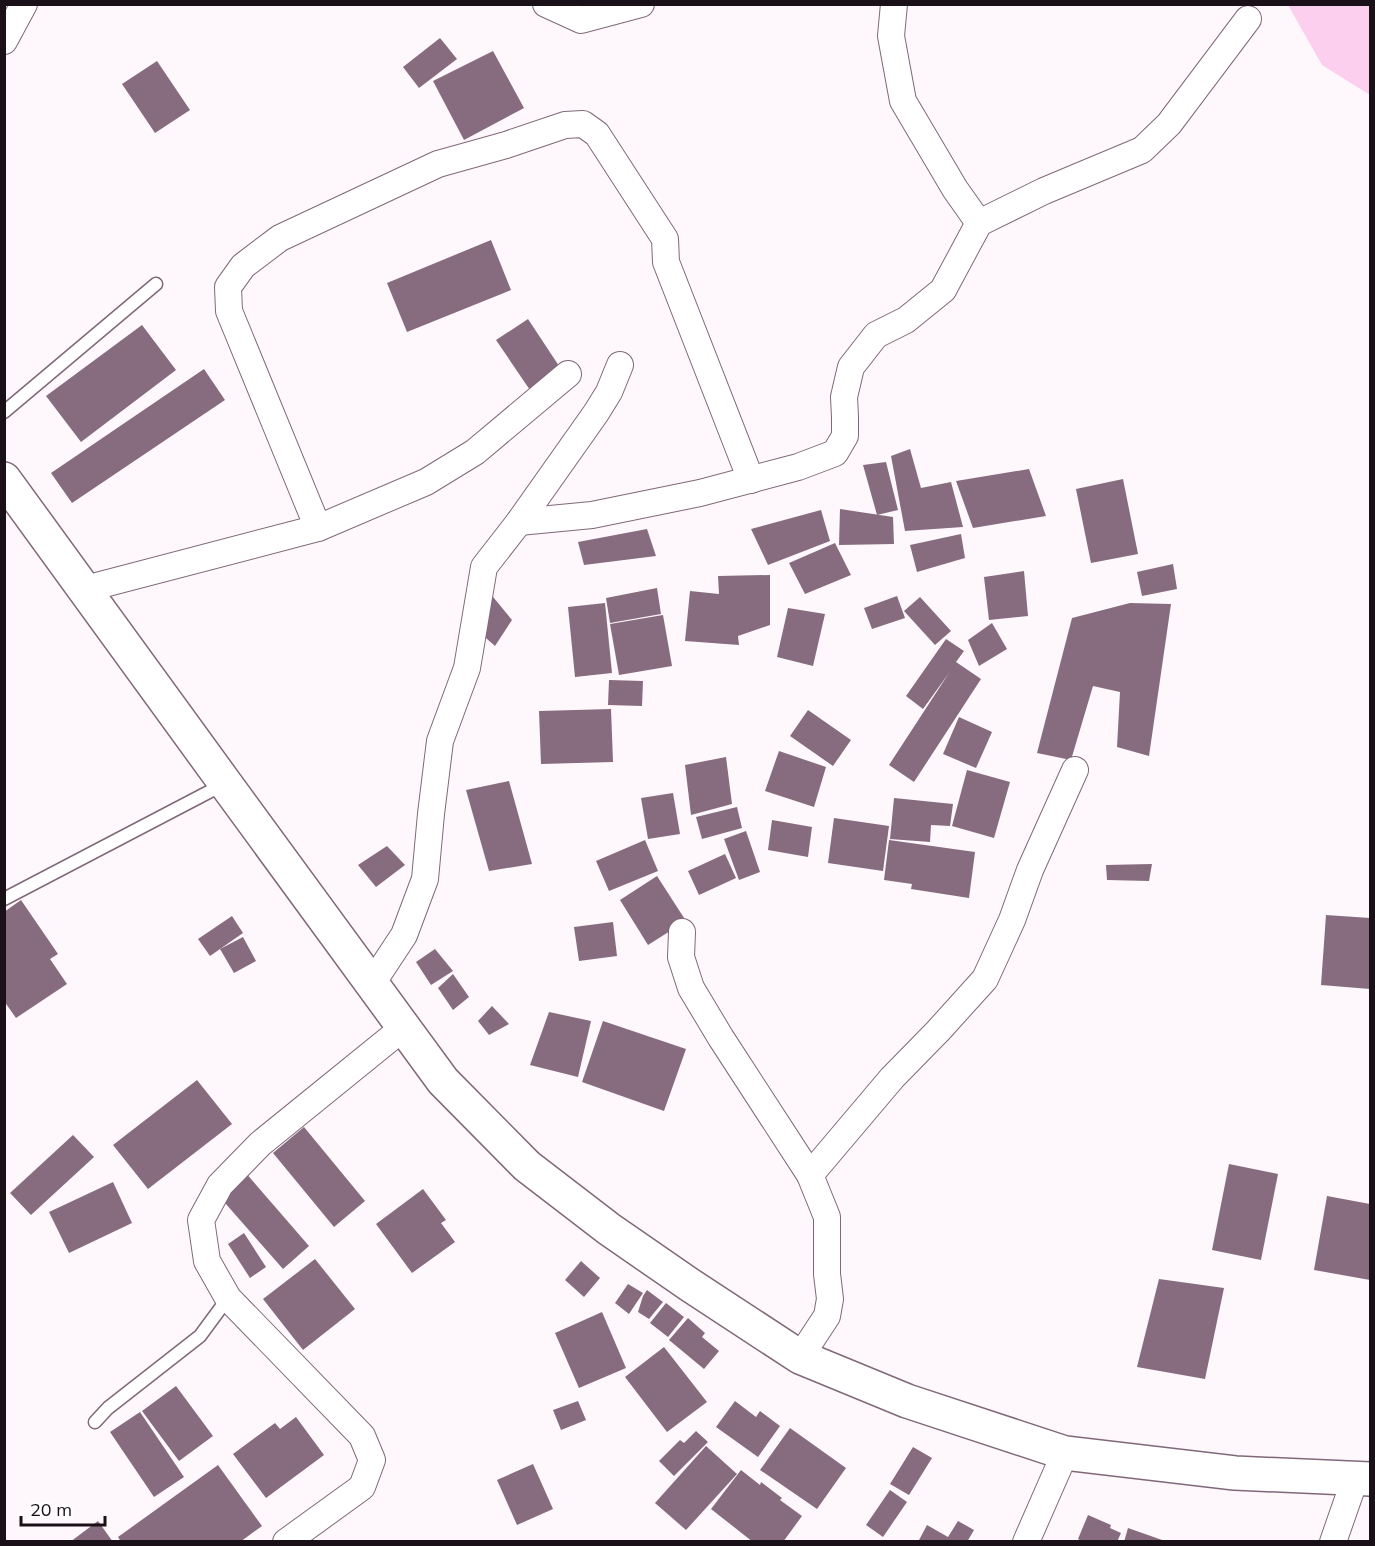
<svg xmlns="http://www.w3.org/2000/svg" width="1375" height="1546" viewBox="0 0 1375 1546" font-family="Mulish,sans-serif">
<rect width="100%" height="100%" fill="#fef8fc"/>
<path fill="#fccfee" d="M 1288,5 L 1370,5 L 1370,95 L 1322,65 Z"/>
<g fill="#866c7e">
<path d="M 440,38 L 457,59 L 419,88 L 403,67 Z"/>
<path d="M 493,51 L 524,108 L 464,140 L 433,81 Z"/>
<path d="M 157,61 L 190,110 L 155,133 L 122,84 Z"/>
<path d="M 491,240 L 511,290 L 407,332 L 387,283 Z"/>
<path d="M 528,319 L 563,372 L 532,393 L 496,340 Z"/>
<path d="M 142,325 L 176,370 L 81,442 L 46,396 Z"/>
<path d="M 204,369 L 225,400 L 72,503 L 51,473 Z"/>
<path d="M 910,449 L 921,488 L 951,482 L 963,527 L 905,531 L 891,456 Z"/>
<path d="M 886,462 L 898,510 L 877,515 L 863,465 Z"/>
<path d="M 1029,469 L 1046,516 L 973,528 L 956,481 Z"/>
<path d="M 1123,479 L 1138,554 L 1091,563 L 1076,489 Z"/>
<path d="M 840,509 L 893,517 L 894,544 L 839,545 Z"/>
<path d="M 821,510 L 830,541 L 768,565 L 751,529 Z"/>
<path d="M 647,529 L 656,556 L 584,565 L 578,542 Z"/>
<path d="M 961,534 L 965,558 L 917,572 L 910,545 Z"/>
<path d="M 835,543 L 851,575 L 805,594 L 789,563 Z"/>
<path d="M 1173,564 L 1177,589 L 1142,596 L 1137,572 Z"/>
<path d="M 1024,571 L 1028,616 L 989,620 L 984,577 Z"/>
<path d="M 770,575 L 770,625 L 738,636 L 739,645 L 685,641 L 690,591 L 719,594 L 718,576 Z"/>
<path d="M 657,588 L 661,614 L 610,623 L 606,598 Z"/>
<path d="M 489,592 L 512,620 L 495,646 L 478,631 Z"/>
<path d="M 897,596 L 905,618 L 872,629 L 864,608 Z"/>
<path d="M 920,597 L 951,631 L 935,645 L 904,611 Z"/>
<path d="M 605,603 L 612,673 L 575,677 L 568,607 Z"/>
<path d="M 1130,603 L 1171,604 L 1149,756 L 1117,747 L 1120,692 L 1093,686 L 1071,760 L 1037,753 L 1072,618 Z"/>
<path d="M 788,608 L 825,614 L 813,666 L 777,657 Z"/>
<path d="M 663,615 L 672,666 L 619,675 L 610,624 Z"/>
<path d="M 992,623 L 1007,649 L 979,666 L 968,640 Z"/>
<path d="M 946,639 L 964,651 L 956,662 L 981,679 L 914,782 L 889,765 L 949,673 L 923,709 L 906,696 Z"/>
<path d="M 609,680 L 643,681 L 642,706 L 608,705 Z"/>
<path d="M 611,709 L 613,762 L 541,764 L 539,711 Z"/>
<path d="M 808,710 L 851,740 L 833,766 L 790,736 Z"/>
<path d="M 959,717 L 992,732 L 976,768 L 943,754 Z"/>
<path d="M 779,751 L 826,767 L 814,807 L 765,791 Z"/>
<path d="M 726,757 L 732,804 L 691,815 L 685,765 Z"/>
<path d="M 967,770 L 1010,782 L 994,838 L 952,826 Z"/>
<path d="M 509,781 L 532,864 L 489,871 L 466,790 Z"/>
<path d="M 673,793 L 680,834 L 648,839 L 641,798 Z"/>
<path d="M 894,798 L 953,804 L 950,826 L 931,825 L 930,842 L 890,839 Z"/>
<path d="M 737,807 L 742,828 L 702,839 L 696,817 Z"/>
<path d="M 834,818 L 889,826 L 883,871 L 828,863 Z"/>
<path d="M 772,820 L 812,827 L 808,857 L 768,850 Z"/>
<path d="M 746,831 L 760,872 L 739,880 L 724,839 Z"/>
<path d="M 645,840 L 658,871 L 609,891 L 596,861 Z"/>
<path d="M 889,840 L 975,852 L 969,898 L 911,889 L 912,884 L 884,880 Z"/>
<path d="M 387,846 L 405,865 L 376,887 L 358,865 Z"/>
<path d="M 725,854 L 736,878 L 699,895 L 688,871 Z"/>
<path d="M 1152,864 L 1149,881 L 1107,880 L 1106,865 Z"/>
<path d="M 657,876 L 686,921 L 648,945 L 620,900 Z"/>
<path d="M 21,900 L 58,954 L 50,959 L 67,984 L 16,1018 L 4,1001 L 4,912 Z"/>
<path d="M 1326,915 L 1370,918 L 1370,989 L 1321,985 Z"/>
<path d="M 232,916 L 243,933 L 210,956 L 198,939 Z"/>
<path d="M 613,922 L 617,956 L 579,961 L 574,927 Z"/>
<path d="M 243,937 L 256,961 L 234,973 L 220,949 Z"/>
<path d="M 435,949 L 453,971 L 431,985 L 416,962 Z"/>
<path d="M 453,974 L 469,997 L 453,1010 L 438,988 Z"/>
<path d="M 492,1006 L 509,1024 L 489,1035 L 478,1021 Z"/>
<path d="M 549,1012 L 591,1021 L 578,1077 L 530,1065 Z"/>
<path d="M 603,1021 L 686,1049 L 664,1111 L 582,1082 Z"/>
<path d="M 197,1080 L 232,1124 L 148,1189 L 113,1145 Z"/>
<path d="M 304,1127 L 365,1201 L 334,1227 L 273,1153 Z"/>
<path d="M 73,1135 L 94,1157 L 31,1215 L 10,1193 Z"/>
<path d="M 1229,1164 L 1278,1174 L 1261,1260 L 1212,1250 Z"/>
<path d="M 245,1172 L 309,1246 L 283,1269 L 218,1195 Z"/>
<path d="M 113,1182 L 132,1223 L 69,1253 L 49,1212 Z"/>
<path d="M 423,1189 L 446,1220 L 441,1223 L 455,1242 L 412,1273 L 376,1224 Z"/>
<path d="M 1327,1196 L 1370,1204 L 1370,1280 L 1314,1270 Z"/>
<path d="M 244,1233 L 266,1267 L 250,1278 L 228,1244 Z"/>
<path d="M 315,1259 L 355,1309 L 303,1350 L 263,1299 Z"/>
<path d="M 581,1261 L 600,1278 L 584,1297 L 565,1280 Z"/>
<path d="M 1159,1279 L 1224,1288 L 1205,1379 L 1137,1367 Z"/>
<path d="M 628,1284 L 643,1293 L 629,1314 L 615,1303 Z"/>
<path d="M 647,1290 L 663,1302 L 649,1319 L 638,1312 L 643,1296 Z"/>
<path d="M 666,1303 L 684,1317 L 668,1337 L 650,1323 Z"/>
<path d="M 602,1312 L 626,1368 L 579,1388 L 555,1333 Z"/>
<path d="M 688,1318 L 705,1333 L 702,1337 L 719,1351 L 704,1369 L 669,1340 Z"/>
<path d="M 664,1347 L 707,1402 L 667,1432 L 625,1377 Z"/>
<path d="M 176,1386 L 213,1436 L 179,1461 L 142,1411 Z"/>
<path d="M 578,1401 L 586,1420 L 561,1430 L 553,1410 Z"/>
<path d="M 735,1401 L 756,1417 L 760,1411 L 780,1426 L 758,1457 L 716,1427 Z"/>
<path d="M 140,1412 L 184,1477 L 154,1497 L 110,1432 Z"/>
<path d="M 296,1417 L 324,1455 L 266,1498 L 233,1454 L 275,1423 L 280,1429 Z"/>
<path d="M 790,1428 L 846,1468 L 817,1509 L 760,1470 Z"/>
<path d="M 696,1431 L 708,1442 L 674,1476 L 659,1461 L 680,1440 L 684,1443 Z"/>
<path d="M 706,1446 L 737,1474 L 686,1530 L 655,1503 Z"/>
<path d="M 913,1447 L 932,1458 L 909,1495 L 890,1484 Z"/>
<path d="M 533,1464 L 553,1509 L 517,1525 L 497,1480 Z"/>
<path d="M 218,1465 L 262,1526 L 240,1542 L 121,1542 L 118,1537 Z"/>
<path d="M 741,1470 L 760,1485 L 761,1482 L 782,1498 L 780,1500 L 802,1516 L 783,1542 L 753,1542 L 711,1509 Z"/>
<path d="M 890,1490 L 907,1502 L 883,1537 L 866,1525 Z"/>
<path d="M 1088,1515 L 1111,1525 L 1110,1528 L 1121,1533 L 1117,1542 L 1083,1542 L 1078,1539 Z"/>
<path d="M 98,1521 L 113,1542 L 70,1542 Z"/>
<path d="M 958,1521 L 974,1530 L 967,1542 L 918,1542 L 927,1525 L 948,1537 Z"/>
<path d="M 1128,1528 L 1165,1541 L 1165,1542 L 1124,1542 Z"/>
</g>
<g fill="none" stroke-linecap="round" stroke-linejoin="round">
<defs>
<g id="service">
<path d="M 4,412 L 156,284"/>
<path d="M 4,899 L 224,784"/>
<path d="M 95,1422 L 108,1408 L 200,1336 L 228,1298"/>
</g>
<g id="minor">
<path d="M 546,4 L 581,20 L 641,4"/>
<path d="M 894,4 L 891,36 L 903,101 L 955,189 L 979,223"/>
<path d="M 4,41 L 24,4"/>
<path d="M 519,522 L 592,515 L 700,493 L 798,467 L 835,453 L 845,436 L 845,417 L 844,397 L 851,367 L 876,335 L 906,320 L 943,290 L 979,223 L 1044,191 L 1142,150 L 1169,124 L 1248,19"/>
<path d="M 318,528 L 229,311 L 228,287 L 243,266 L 280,238 L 438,164 L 506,145 L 565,125 L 583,124 L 597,134 L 665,239 L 666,262 L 751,480"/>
<path d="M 85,589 L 318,528 L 426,482 L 475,452 L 568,374"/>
<path d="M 682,932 L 681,957 L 691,988 L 721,1038 L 810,1175 L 827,1217 L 827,1274 L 830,1299 L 827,1316 L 800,1357"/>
<path d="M 371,985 L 404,935 L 425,879 L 431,814 L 440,741 L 467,668 L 484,567 L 519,522 L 596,413 L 609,392 L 620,365"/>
<path d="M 810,1175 L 892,1078 L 938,1031 L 985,979 L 1012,920 L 1030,870 L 1075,770"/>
<path d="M 286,1542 L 362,1487 L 372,1460 L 362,1436 L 228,1298 L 207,1261 L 201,1220 L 220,1185 L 260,1144 L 403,1028"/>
<path d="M 1026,1542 L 1065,1453"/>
<path d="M 1333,1542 L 1355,1479"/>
</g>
<path id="primary" d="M 4,479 L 225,783 L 443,1081 L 527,1166 L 609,1229 L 690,1285 L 800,1357 L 907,1401 L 1065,1453 L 1235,1473 L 1370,1479"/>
</defs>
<use href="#service" stroke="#816879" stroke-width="15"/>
<use href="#minor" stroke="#816879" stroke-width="28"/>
<use href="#primary" stroke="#816879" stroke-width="36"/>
<use href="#service" stroke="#fff" stroke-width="12"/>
<use href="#minor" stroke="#fff" stroke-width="26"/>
<use href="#primary" stroke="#fff" stroke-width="33"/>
</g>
<rect width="1375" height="1546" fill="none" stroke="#1a1017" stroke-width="12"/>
<path d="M21 1516v9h84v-9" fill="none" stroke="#1a1017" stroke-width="3"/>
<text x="30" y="1516" font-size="18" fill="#1a1017" stroke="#ffffff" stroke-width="4.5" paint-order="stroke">20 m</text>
</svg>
